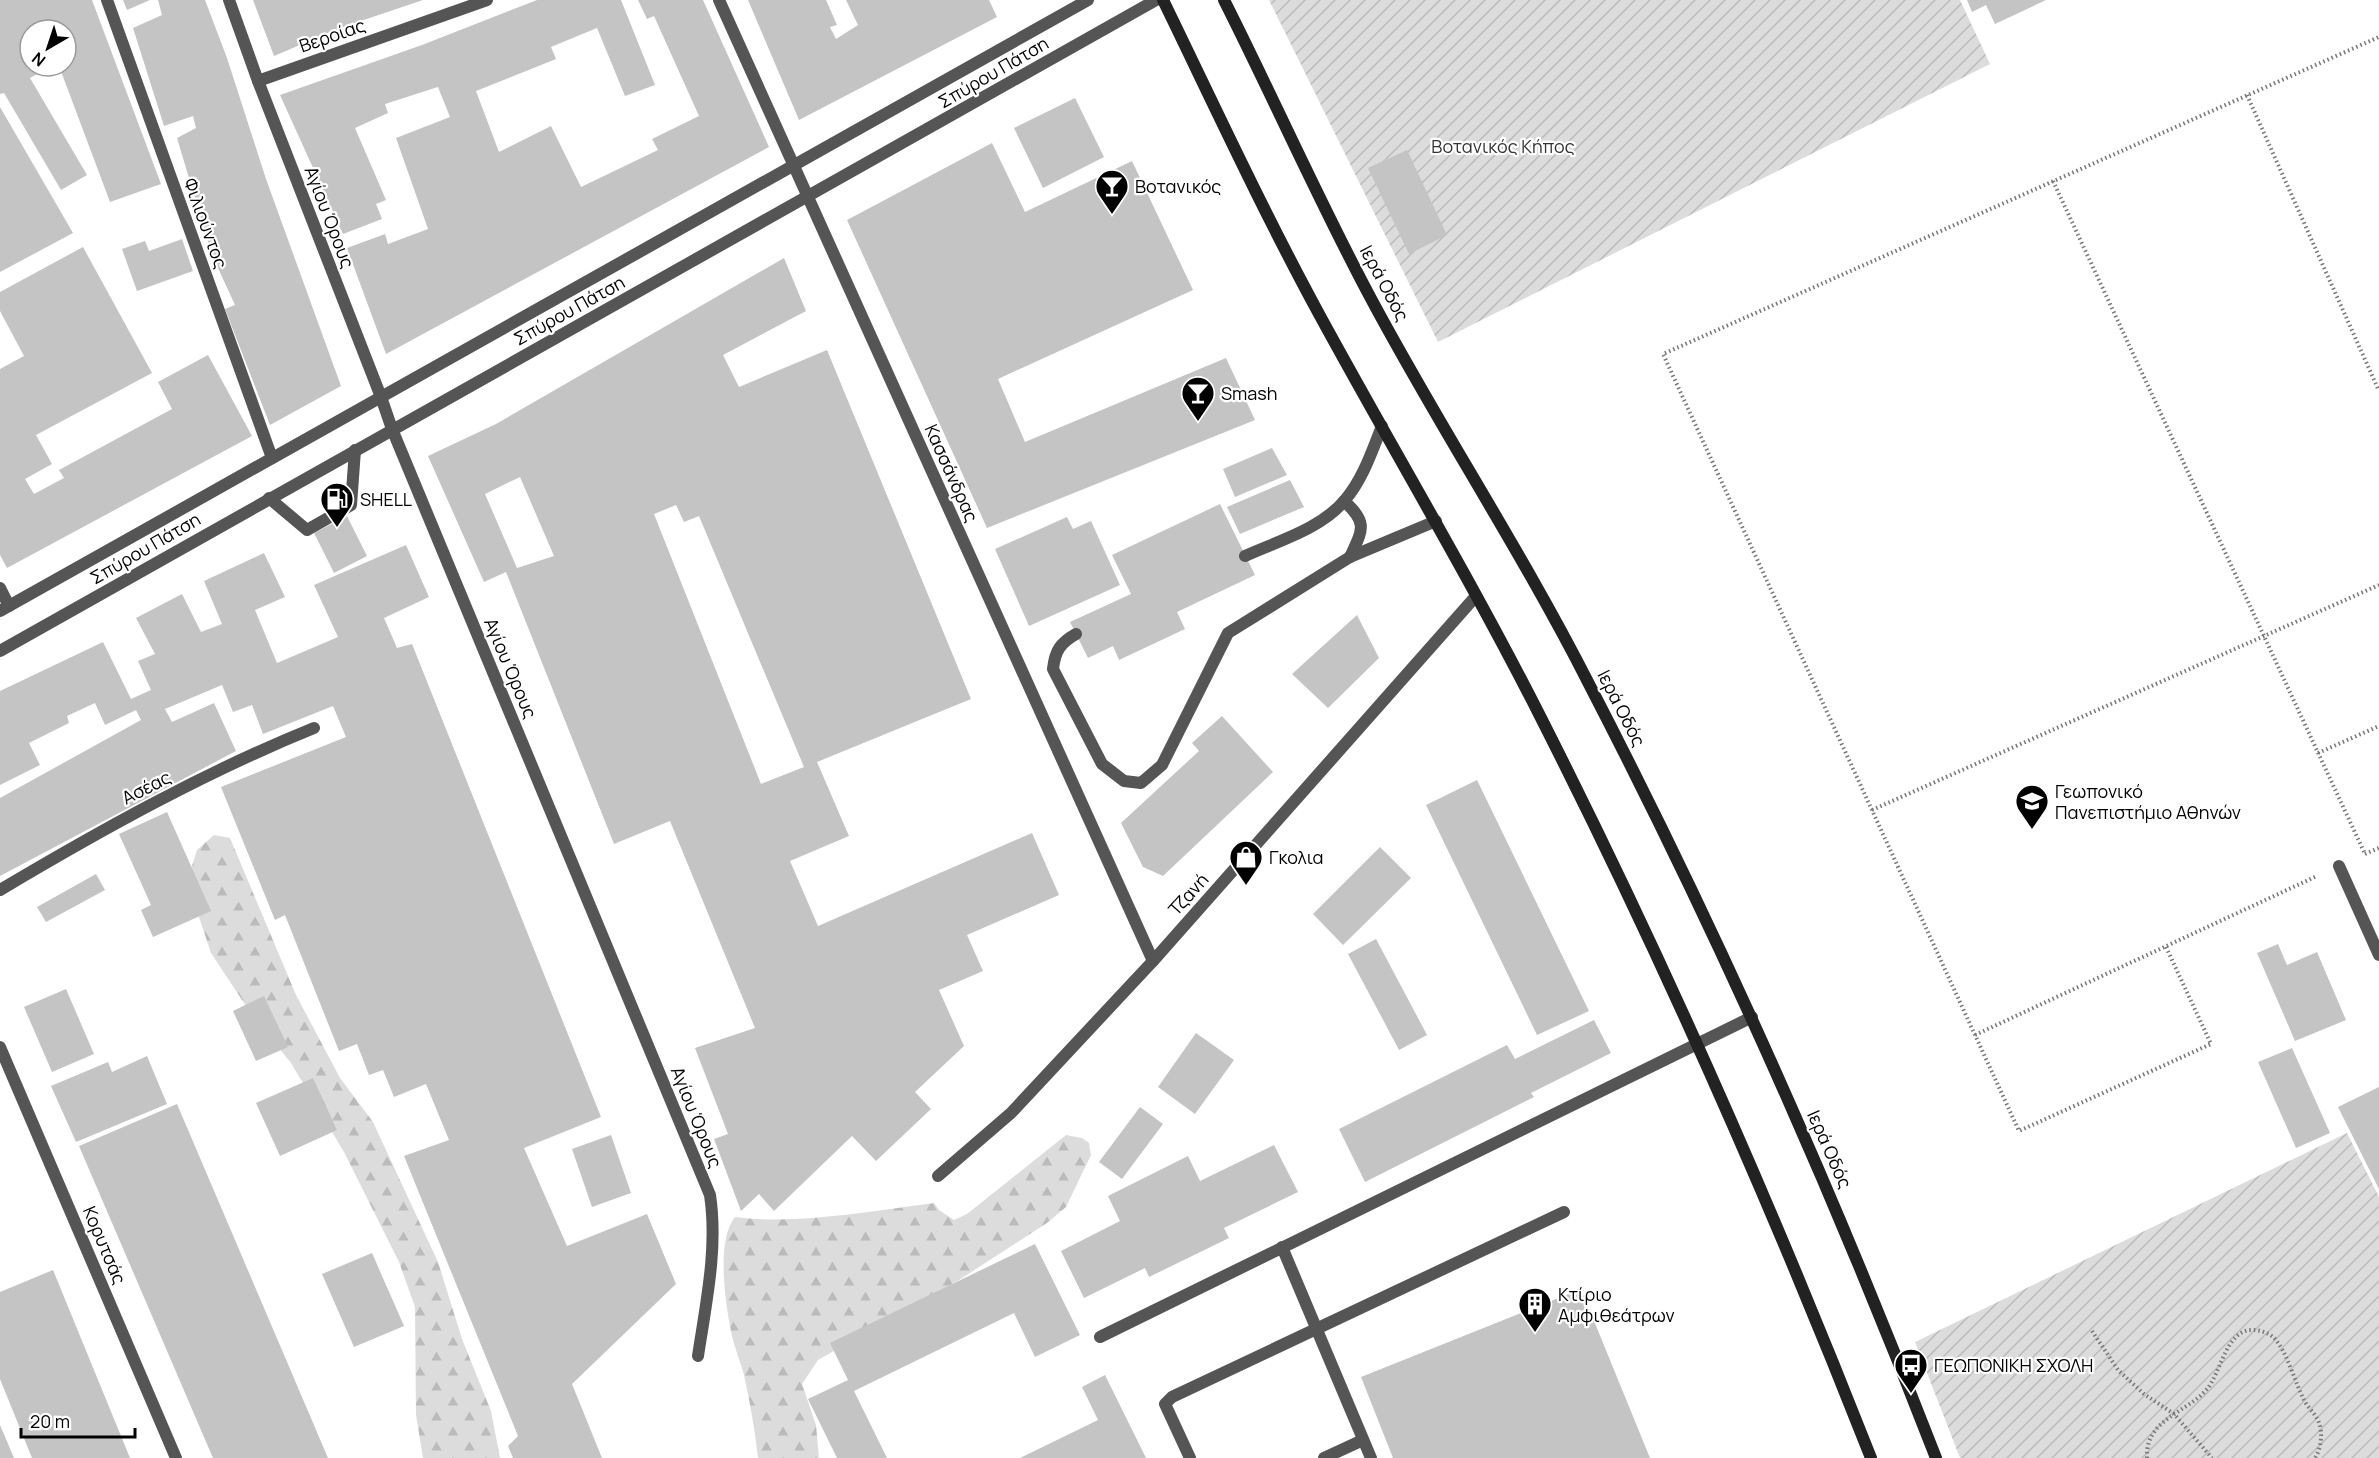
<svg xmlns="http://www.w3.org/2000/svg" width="2379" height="1458" viewBox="0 0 2379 1458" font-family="Manrope,sans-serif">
<defs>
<pattern id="forest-firs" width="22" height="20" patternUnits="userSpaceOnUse" patternTransform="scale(1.5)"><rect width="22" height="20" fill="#dcdcdc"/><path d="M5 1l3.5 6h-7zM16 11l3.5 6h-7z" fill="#bbb"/></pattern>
<pattern id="garden-furrows" width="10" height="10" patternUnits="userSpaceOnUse" patternTransform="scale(1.5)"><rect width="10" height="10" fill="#dcdcdc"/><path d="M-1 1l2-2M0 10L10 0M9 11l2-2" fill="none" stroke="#bbb"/></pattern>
</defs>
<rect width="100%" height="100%" fill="#fff"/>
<g fill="url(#forest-firs)">
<path d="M 214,835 L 230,838 L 296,995 L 340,1078 L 373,1122 L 438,1262 L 462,1339 L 491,1411 L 500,1458 L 423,1458 L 416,1415 L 415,1307 L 399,1262 L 344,1152 L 291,1063 L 250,1012 L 211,953 L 195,905 L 189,875 L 197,850 Z"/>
<path d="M 1066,1135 L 1082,1138 L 1089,1143 L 1091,1155 L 1066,1207 L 1047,1223 L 959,1280 L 818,1360 L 802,1384 L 816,1425 L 819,1458 L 758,1458 C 755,1430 750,1403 744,1375 C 741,1363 736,1352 733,1340 C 726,1310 715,1241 735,1217 C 796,1225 873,1211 934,1203 L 939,1210 L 954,1220 L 967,1214 Z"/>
</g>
<g fill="url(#garden-furrows)">
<path d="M 1269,0 L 1960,0 L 1990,64 L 1438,342 Z"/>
<path d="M 2347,1133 L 2379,1197 L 2379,1458 L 1960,1458 L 1915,1342 Z"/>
</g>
<g fill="#c4c4c4" fill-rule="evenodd">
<path d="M 0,0 L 92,0 L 161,184 L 110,202 L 59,66 L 66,66 L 66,30 L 30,30 L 30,66 L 52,66 L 30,78 L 87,175 L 61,190 L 4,93 L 0,94 Z"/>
<path d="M 123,0 L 150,0 L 127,10 Z"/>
<path d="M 158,0 L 205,0 L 227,58 L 266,179 L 341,386 L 270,425 L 225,309 L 235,305 L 212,255 L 177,138 L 196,128 L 193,116 L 164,126 L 133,28 L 162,15 Z"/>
<path d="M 253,0 L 423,0 L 340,28 L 274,56 Z"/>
<path d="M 537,0 L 621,0 L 655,85 L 625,96 L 597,28 L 551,47 L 556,59 L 476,91 L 499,152 L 551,126 L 581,187 L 658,150 L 652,139 L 699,116 L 654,16 L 647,19 L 638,0 L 703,0 L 769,147 L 386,354 L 347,248 L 385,234 L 388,244 L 428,229 L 396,138 L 450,117 L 438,87 L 385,104 L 388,113 L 355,128 L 386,200 L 376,204 L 382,219 L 343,234 L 280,95 L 422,45 Z"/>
<path d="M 748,0 L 826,0 L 837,25 L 830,27 L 836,39 L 858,25 L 846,0 L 989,0 L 997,17 L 799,120 Z"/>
<path d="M 1967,0 L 2046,0 L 1995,24 L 1986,5 L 1972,12 Z"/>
<path d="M 1075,98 L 1104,157 L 1043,188 L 1014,128 Z"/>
<path d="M 0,107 L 73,233 L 0,272 Z"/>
<path d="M 992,143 L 1025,212 L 1132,161 L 1193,290 L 998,379 L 1025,442 L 1226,358 L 1255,420 L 987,528 L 847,220 Z"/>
<path d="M 1407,150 L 1447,235 L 1409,254 L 1368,168 Z"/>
<path d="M 182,239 L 193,271 L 137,291 L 122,249 L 145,241 L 149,251 Z"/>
<path d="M 83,247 L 152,373 L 36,435 L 52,464 L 25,479 L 34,494 L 64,478 L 59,470 L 172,409 L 158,382 L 208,355 L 252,436 L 7,568 L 0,555 L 0,369 L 24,356 L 0,311 L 0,292 Z"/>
<path d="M 784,258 L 806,311 L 723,355 L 739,387 L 827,350 L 971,699 L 817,762 L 849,836 L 790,861 L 818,926 L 1032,833 L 1059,895 L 967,935 L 983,971 L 939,990 L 964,1046 L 915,1092 L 931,1109 L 876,1161 L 852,1136 L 774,1211 L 759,1194 L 741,1211 L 714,1139 L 728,1134 L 695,1048 L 755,1028 L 670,821 L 614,844 L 506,572 L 484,582 L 428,456 L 496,424 ZM 520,477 L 554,556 L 517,568 L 485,494 ZM 676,505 L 684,522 L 699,516 L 804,767 L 761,784 L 654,514 Z"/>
<path d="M 1272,448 L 1287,475 L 1235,497 L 1223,469 Z"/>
<path d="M 1290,480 L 1304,507 L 1240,534 L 1227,507 Z"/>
<path d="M 1220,504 L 1255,575 L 1177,612 L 1185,629 L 1119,660 L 1113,646 L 1088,658 L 1070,622 L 1131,594 L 1112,555 Z"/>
<path d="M 347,516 L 367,556 L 334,573 L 314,533 Z"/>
<path d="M 1067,517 L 1073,529 L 1091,521 L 1120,585 L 1029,626 L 995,549 Z"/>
<path d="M 406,545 L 429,597 L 384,618 L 397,648 L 412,644 L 601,1117 L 524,1148 L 567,1246 L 647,1214 L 676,1284 L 572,1384 L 602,1458 L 513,1458 L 508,1446 L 518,1436 L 404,1156 L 449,1140 L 426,1084 L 394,1097 L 383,1070 L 369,1075 L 357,1044 L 339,1051 L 285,915 L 275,920 L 221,787 L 346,737 L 333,706 L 263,734 L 252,705 L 233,712 L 222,685 L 165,709 L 172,722 L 214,703 L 236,751 L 0,876 L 0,798 L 141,720 L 136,710 L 105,725 L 95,703 L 67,716 L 69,723 L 29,743 L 40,765 L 0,785 L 0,691 L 103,642 L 131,699 L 151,690 L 138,661 L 155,654 L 136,618 L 182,594 L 201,632 L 222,624 L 204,581 L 264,553 L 285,597 L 255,610 L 277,663 L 338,637 L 314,585 Z"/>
<path d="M 1357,615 L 1379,658 L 1328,708 L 1292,674 Z"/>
<path d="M 1222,716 L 1273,772 L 1163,876 L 1143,867 L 1121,823 L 1199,751 L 1192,743 Z"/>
<path d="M 1477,780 L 1589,1011 L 1537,1035 L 1426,805 Z"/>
<path d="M 167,812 L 211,911 L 153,937 L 141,910 L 151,905 L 119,834 Z"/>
<path d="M 1380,847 L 1411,878 L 1343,945 L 1313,914 Z"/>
<path d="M 96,874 L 105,890 L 46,922 L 37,907 Z"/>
<path d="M 1376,939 L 1427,1035 L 1399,1050 L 1348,954 Z"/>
<path d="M 2278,944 L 2287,965 L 2317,952 L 2346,1020 L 2295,1041 L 2257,953 Z"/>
<path d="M 66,989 L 94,1054 L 52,1072 L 24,1007 Z"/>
<path d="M 264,996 L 288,1047 L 256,1061 L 233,1011 Z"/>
<path d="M 1594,1020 L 1611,1053 L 1531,1093 L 1534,1097 L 1365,1182 L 1339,1129 L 1507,1045 L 1515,1059 Z"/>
<path d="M 1196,1033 L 1234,1060 L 1195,1114 L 1158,1087 Z"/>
<path d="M 2292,1048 L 2330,1133 L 2296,1148 L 2258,1062 Z"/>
<path d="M 147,1056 L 167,1104 L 76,1142 L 51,1086 L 108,1062 L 112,1072 Z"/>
<path d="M 313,1078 L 337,1130 L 280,1156 L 256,1103 Z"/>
<path d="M 2379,1087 L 2379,1189 L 2338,1107 Z"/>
<path d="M 177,1104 L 328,1458 L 213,1458 L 79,1146 Z"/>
<path d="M 1140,1107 L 1163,1124 L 1122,1179 L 1099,1162 Z"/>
<path d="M 611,1135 L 631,1193 L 592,1207 L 572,1149 Z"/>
<path d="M 1274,1145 L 1298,1192 L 1224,1228 L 1229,1238 L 1149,1277 L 1145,1268 L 1084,1298 L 1061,1251 L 1120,1221 L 1108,1196 L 1188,1156 L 1200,1181 Z"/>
<path d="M 1035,1244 L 1080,1335 L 1035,1357 L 1014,1313 L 854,1391 L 887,1458 L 837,1458 L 808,1399 L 848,1380 L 830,1343 Z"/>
<path d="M 372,1253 L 404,1326 L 354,1347 L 322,1274 Z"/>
<path d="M 53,1270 L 130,1458 L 32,1458 L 0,1379 L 0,1292 Z"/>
<path d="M 1581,1289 L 1650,1458 L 1393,1458 L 1361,1377 Z"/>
<path d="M 1105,1375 L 1146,1458 L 1020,1458 L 1098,1420 L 1082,1387 Z"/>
<path d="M 0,1425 L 14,1458 L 0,1458 Z"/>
</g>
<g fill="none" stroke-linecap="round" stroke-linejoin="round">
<g stroke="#777" stroke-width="4" stroke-dasharray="1.5 3" stroke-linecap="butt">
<path d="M 2247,95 L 2379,391"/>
<path d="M 2053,181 L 2365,854"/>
<path d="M 2318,753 L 2379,726"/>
<path d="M 1872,810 L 2379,585"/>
<path d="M 2365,854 L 2379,848"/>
<path d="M 2166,947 L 2211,1044 L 2019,1131 L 1663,354 L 2379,37"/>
<path d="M 1975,1035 L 2317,876"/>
<path d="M 2092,1331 L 2118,1370 L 2144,1394 L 2174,1414 L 2212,1458"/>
<path d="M 2147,1458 C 2145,1419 2187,1413 2207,1389 C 2221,1373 2226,1329 2253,1330 C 2260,1330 2269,1333 2274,1338 C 2287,1351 2295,1383 2304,1400 C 2308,1408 2316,1414 2319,1423 C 2323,1433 2321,1449 2315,1458"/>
</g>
<g stroke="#555" stroke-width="12">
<path d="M 107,0 L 272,458"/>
<path d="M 269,498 L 307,530 L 351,505 L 355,450"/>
<path d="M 1344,501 C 1368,523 1363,529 1350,557"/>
<path d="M 1245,556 C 1278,541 1321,529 1345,500 C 1363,479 1372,451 1382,426"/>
<path d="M 0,588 L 9,606"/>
<path d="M 1076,634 C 1060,643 1055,651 1053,669 L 1102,764 L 1124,781 L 1141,783 L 1162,765 L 1228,633 L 1350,557 L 1436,521"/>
<path d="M 2339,866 L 2379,955"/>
<path d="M 1282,1247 L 1371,1458"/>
<path d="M 1100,1337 L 1752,1017"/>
<path d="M 1190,1458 L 1165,1404 L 1172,1397 L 1564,1212"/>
<path d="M 1324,1458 L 1363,1440"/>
</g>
<g stroke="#555" stroke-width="12">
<path d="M 229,0 L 258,81 L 381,397 L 392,429 L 710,1195 C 718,1248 706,1303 698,1356"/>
<path d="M 719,0 L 1153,961"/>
<path d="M 258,81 L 487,0"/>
<path d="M 0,890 C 101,830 205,772 314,728"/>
<path d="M 0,1047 L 176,1458"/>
<path d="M 938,1176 L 1011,1113 L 1153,961 L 1476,596"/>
</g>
<g stroke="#555" stroke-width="12">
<path d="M 0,611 L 1088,0"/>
<path d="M 0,651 L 1156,0"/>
</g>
<g stroke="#222" stroke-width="12">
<path d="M 1163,0 C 1214,105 1263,211 1319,314 C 1392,448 1470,578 1539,714 C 1662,956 1772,1206 1871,1458"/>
<path d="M 1224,0 C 1273,97 1317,197 1368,293 C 1438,425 1521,550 1589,684 C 1719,935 1834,1194 1936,1458"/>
</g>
</g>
<defs>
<symbol id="bar-pin" viewBox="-11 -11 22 30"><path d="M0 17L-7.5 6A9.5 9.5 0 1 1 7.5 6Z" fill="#000" stroke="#fff"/><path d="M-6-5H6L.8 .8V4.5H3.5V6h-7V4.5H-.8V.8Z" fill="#fff"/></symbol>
<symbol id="fuel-pin" viewBox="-11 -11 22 30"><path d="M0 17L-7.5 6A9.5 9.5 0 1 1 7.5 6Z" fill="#000" stroke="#fff"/><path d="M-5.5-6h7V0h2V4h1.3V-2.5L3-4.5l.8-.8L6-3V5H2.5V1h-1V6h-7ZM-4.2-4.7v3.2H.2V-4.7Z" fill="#fff"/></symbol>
<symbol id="university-pin" viewBox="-11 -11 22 30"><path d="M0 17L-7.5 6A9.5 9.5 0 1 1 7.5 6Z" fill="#000" stroke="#fff"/><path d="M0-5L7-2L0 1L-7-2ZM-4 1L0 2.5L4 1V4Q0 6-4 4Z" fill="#fff"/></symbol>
<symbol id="shop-pin" viewBox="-11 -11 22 30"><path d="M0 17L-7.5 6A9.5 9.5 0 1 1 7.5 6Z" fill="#000" stroke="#fff"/><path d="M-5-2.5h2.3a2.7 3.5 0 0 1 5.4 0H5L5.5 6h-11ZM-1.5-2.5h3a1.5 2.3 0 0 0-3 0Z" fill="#fff"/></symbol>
<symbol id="building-pin" viewBox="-11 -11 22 30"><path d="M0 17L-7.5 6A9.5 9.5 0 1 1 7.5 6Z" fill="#000" stroke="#fff"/><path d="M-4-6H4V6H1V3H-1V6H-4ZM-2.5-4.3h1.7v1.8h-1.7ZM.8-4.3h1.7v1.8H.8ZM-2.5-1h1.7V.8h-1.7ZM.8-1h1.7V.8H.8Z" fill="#fff"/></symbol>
<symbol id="bus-pin" viewBox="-11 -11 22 30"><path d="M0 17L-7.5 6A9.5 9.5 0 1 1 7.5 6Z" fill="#000" stroke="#fff"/><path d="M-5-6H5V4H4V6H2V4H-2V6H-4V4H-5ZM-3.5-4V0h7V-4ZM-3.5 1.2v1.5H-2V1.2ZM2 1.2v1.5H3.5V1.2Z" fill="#fff"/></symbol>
</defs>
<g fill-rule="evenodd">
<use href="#bar-pin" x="1093" y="167" width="38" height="52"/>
<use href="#bar-pin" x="1179" y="374" width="38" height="52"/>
<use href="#fuel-pin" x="318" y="480" width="38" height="52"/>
<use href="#university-pin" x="2013" y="782" width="38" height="52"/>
<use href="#shop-pin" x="1227" y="838" width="38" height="52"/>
<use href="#building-pin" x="1516" y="1285" width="38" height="52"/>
<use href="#bus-pin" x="1892" y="1346" width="38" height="52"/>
</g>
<g text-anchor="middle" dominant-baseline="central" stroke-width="4.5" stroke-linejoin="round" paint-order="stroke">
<g font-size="18" fill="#000" stroke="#fff">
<text transform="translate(332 35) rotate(-19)">Βεροίας</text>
<text transform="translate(993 72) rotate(-30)">Σπύρου Πάτση</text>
<text transform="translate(330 217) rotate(69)">Αγίου Όρους</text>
<text transform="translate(206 223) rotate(70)">Φιλιούντος</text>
<text transform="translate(1385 283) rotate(62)">Ιερά Οδός</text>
<text transform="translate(569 310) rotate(-29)">Σπύρου Πάτση</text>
<text transform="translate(952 473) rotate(66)">Κασσάνδρας</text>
<text transform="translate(145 548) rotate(-30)">Σπύρου Πάτση</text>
<text transform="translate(511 668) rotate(67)">Αγίου Όρους</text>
<text transform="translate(1622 708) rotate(63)">Ιερά Οδός</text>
<text transform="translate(146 787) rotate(-27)">Ασέας</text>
<text transform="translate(1188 894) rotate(-48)">Τζανή</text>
<text transform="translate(697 1117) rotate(68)">Αγίου Όρους</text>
<text transform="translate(1830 1149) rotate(66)">Ιερά Οδός</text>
<text transform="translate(105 1245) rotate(67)">Κορυτσάς</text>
</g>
<g font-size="18" fill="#333" stroke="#fff">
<text x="1503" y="146">Βοτανικός Κήπος</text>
</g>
<g font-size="18" fill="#000" stroke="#fff" text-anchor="start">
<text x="1135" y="186">Βοτανικός</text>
<text x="1221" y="393">Smash</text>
<text x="360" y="499">SHELL</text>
<text x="2055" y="791">Γεωπονικό<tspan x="2055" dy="21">Πανεπιστήμιο Αθηνών</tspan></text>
<text x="1269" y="857">Γκολια</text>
<text x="1558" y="1294">Κτίριο<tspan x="1558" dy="21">Αμφιθεάτρων</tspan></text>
<text x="1934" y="1365">ΓΕΩΠΟΝΙΚΗ ΣΧΟΛΗ</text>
</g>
</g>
<g transform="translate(48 48) rotate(219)"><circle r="28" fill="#ffffff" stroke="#999999" stroke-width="1.5"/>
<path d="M0-4.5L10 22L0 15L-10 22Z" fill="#000000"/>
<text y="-9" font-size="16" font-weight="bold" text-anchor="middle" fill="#000000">N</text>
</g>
<path d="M21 1428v9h114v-9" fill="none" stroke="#000000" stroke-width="3"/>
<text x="30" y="1428" font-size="18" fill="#000000" stroke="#ffffff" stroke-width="4.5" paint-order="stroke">20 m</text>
</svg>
